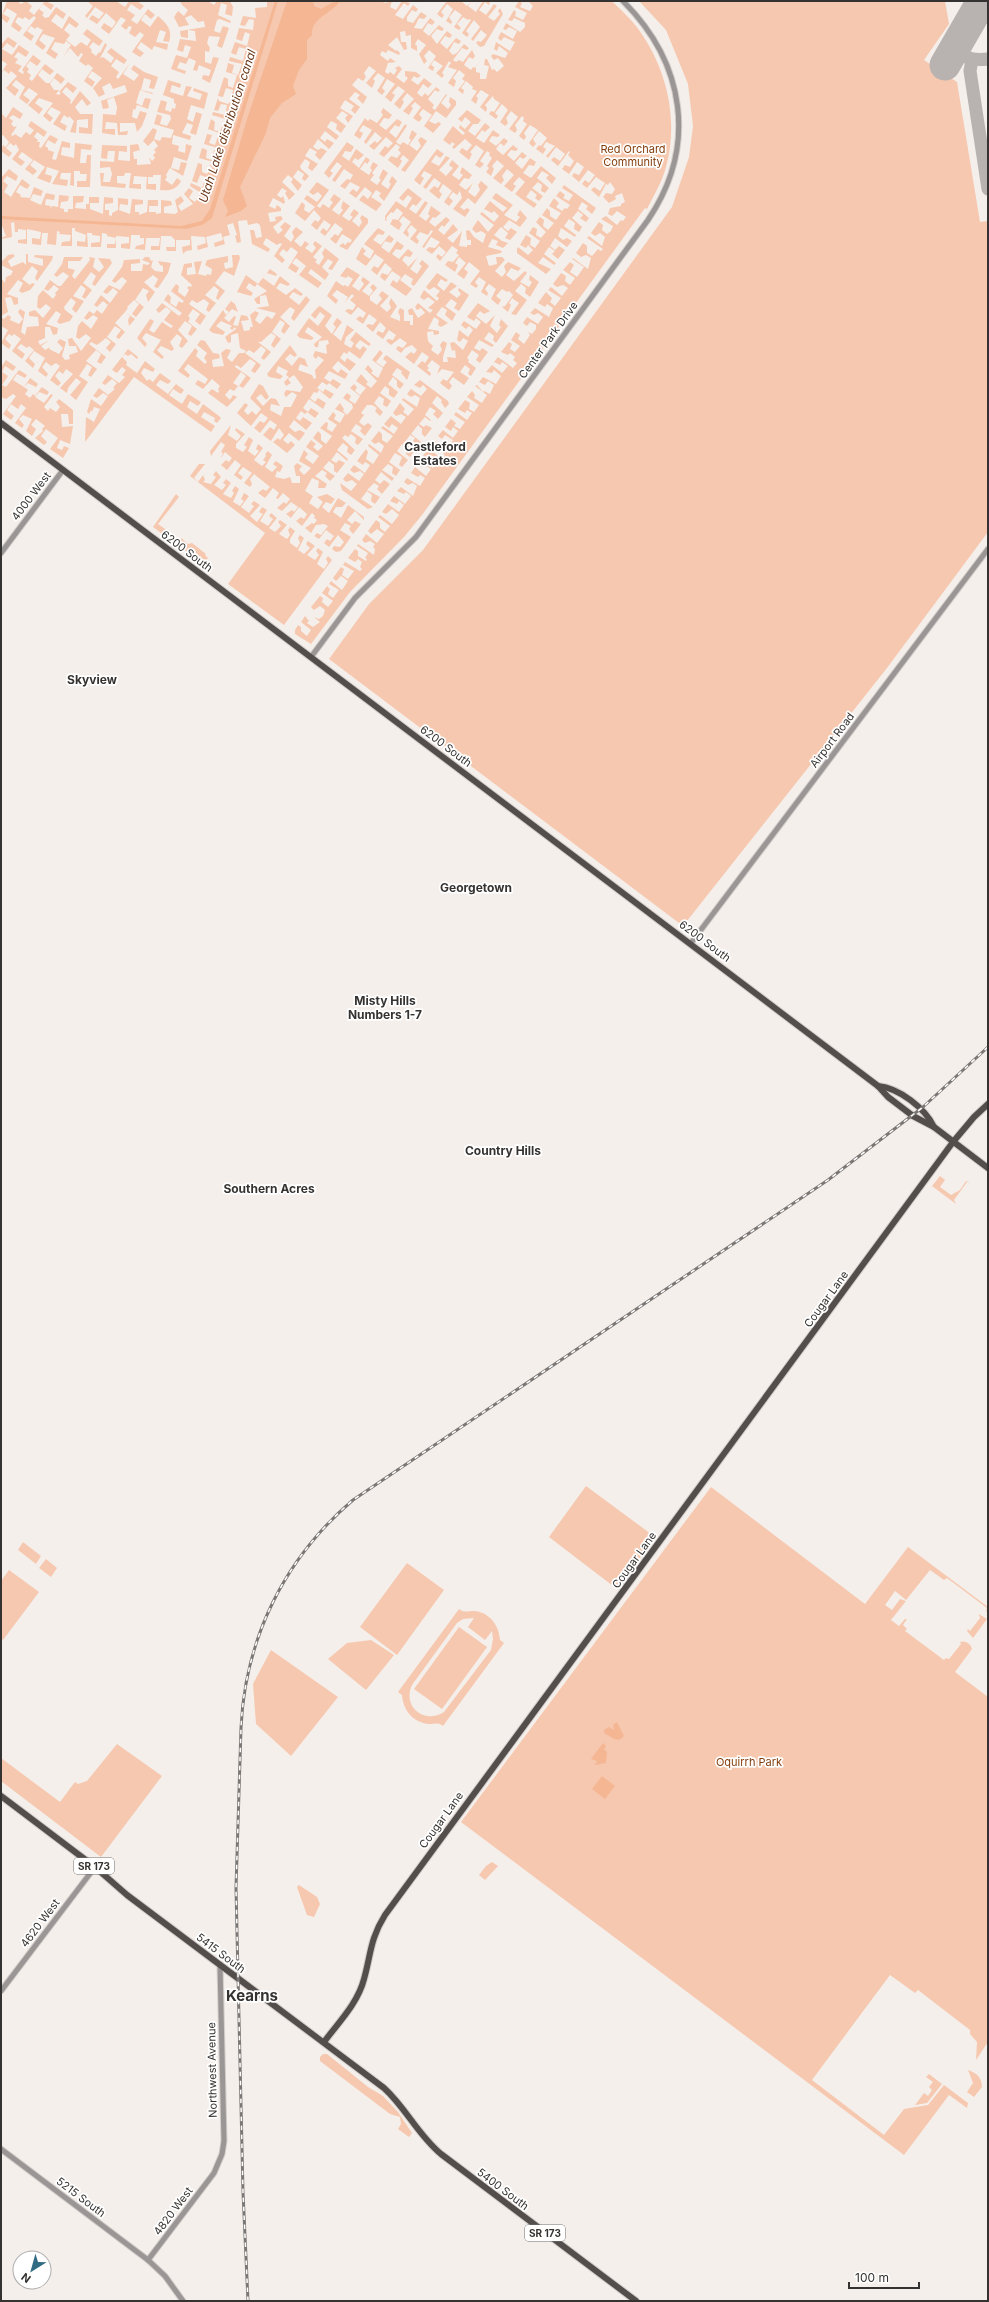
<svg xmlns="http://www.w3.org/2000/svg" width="989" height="2302" viewBox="0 0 989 2302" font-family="Inter,sans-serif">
<rect width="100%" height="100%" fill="#f5efeb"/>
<g fill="#f6c8af" fill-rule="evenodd">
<path d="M 7,1 L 17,1 L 21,4 L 26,1 L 32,6 L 29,11 L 34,15 L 45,1 L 54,5 L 51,10 L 43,4 L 39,9 L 44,13 L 42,15 L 45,18 L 49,17 L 56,7 L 66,14 L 63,19 L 56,14 L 51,21 L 62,29 L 69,16 L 79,24 L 76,28 L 69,23 L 64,30 L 70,35 L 66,40 L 75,47 L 81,42 L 87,46 L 91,40 L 83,34 L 87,29 L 103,41 L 99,46 L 93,42 L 89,47 L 92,50 L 91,52 L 96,56 L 99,52 L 100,53 L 105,43 L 107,45 L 100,58 L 103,57 L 111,63 L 114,58 L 107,52 L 111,48 L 127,60 L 124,64 L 116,59 L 111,66 L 119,72 L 116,77 L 118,79 L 131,62 L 123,74 L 134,81 L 139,75 L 131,69 L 134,65 L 144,72 L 158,77 L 154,89 L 149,88 L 151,80 L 144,78 L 141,90 L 153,93 L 152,94 L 140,90 L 136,103 L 142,106 L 145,98 L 151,99 L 148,109 L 137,105 L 135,110 L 133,109 L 132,117 L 137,119 L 140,111 L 147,113 L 142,126 L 137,132 L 135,123 L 120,123 L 120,132 L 128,131 L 127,135 L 118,135 L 117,123 L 106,122 L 105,129 L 115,129 L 115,135 L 102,133 L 103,114 L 116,115 L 117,107 L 114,97 L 107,100 L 109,108 L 103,109 L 101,101 L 127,92 L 125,85 L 113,89 L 110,83 L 102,87 L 105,94 L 99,97 L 93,88 L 102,78 L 92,71 L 88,77 L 95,82 L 92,87 L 84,81 L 93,68 L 88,64 L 86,66 L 79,61 L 83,54 L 81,53 L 78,57 L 70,48 L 63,57 L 71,45 L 66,41 L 64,44 L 55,42 L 51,49 L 58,54 L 55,59 L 46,53 L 55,38 L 43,34 L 39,40 L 46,46 L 43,50 L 35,44 L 43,30 L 37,27 L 35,29 L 31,26 L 27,31 L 34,36 L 31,41 L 23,35 L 36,18 L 34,16 L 29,20 L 25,17 L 23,19 L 18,17 L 15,22 L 22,28 L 19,32 L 11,26 L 17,14 L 7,8 L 3,14 L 10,18 L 7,23 L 1,18 Z"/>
<path d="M 87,1 L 116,1 L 125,7 L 129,1 L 137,1 L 144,6 L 140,10 L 131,4 L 127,10 L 135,15 L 131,20 L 137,24 L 148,9 L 155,15 L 151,19 L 145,14 L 141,20 L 150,27 L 158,16 C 167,24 173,30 169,42 L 163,41 L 166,32 L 160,30 L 156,42 L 168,44 L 167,50 L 154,46 L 152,50 L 141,42 L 137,48 L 144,53 L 140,57 L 132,52 L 144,35 L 140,32 L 135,37 L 129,33 L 132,27 L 129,26 L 126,30 L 121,26 L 126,20 L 121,17 L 109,34 L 101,28 L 104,23 L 112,28 L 116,22 L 106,13 L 97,24 L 89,19 L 92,15 L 99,19 L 104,13 L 95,7 L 87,18 L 85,16 L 93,6 Z"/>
<path d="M 180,1 L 208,1 L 214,5 L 217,1 L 230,1 L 233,7 L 232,16 L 225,14 L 227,5 L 221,3 L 218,15 L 231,21 L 230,23 L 220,19 L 217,20 L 214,31 L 220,33 L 223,26 L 229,28 L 222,48 L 217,46 L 220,37 L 209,36 L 207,43 L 210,48 L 209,52 L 205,51 L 205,62 L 211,64 L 213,57 L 219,58 L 210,83 L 202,79 L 203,75 L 209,76 L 211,70 L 199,65 L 197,71 L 193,70 L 196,61 L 189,58 L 186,64 L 180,62 L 177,68 L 186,71 L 185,74 L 171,69 L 176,55 L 187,58 L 191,47 L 185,45 L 183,52 L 177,50 L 180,39 L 196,41 L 195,31 L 188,30 L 188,38 L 181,37 L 180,31 L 205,27 L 204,21 L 198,22 L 191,15 L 185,18 L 189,25 L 179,27 L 174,17 L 178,11 L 184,16 L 188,10 L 182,5 Z"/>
<path d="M 267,1 L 382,1 L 385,3 L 392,1 L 390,7 L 396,10 L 402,1 L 410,3 L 408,6 L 404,3 L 395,15 L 403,19 L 413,5 L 418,9 L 416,12 L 412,10 L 407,17 L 407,21 L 413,23 L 421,12 L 427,16 L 424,19 L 419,18 L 414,28 L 422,29 L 430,18 L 435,22 L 432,25 L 428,23 L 423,31 L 429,36 L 439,25 L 444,29 L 442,31 L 437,29 L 431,36 L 437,44 L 447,31 L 452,35 L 450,38 L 445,36 L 440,43 L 447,49 L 456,38 L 461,41 L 459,44 L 454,42 L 449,51 L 453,55 L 457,53 L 464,44 L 469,48 L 467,50 L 462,48 L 453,60 L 456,62 L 459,60 L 463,62 L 472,50 L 475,56 L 473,59 L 469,57 L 464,65 L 471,70 L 473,67 L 475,68 L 481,59 L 476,67 L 476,72 L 480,73 L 480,79 L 486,79 L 489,66 L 484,65 L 485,59 L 487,59 L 492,70 L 494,69 L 497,72 L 504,66 L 498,58 L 494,60 L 491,56 L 493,54 L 505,58 L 508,53 L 499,46 L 497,51 L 494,49 L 496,42 L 510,51 L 515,42 L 504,37 L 501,41 L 498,38 L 501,32 L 513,39 L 517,31 L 509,27 L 506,30 L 503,29 L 506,23 L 520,32 L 525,27 L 525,23 L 514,18 L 512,21 L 508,20 L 514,10 L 516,12 L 515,16 L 523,20 L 527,13 L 515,7 L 519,1 L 522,3 L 520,7 L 530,11 L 533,6 L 528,1 L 612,1 C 621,10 632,20 639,30 C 667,69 679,120 666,167 C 662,182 654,195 647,209 L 645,208 L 422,515 L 404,537 L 350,592 L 311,644 L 295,634 L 295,630 L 298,625 L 301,627 L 301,631 L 307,636 L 311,630 L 301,622 L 305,616 L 309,621 L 307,623 L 313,627 L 320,622 L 314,617 L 319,619 L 323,616 L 325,610 L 320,606 L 314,610 L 311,607 L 320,596 L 323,598 L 322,602 L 328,607 L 333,601 L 322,593 L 327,586 L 330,589 L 328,594 L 333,598 L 339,590 L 329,584 L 331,581 L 342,590 L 348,581 L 341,576 L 336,581 L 333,578 L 341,567 L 344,569 L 342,575 L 348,579 L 354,571 L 343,565 L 345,562 L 360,571 L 362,569 L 360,567 L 362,562 L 358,559 L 355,562 L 348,558 L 355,549 L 358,551 L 358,556 L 366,561 L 367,559 L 365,558 L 368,553 L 357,546 L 358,544 L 374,555 L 375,549 L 373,547 L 375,544 L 370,541 L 365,543 L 362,540 L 366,534 L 377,543 L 384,534 L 377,529 L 371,534 L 368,531 L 376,520 L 380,523 L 380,528 L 385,532 L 390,526 L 378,517 L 380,515 L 392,524 L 399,515 L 392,509 L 386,514 L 382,512 L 388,504 L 399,512 L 404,505 L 399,501 L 397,504 L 390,501 L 394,496 L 405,504 L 411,496 L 406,492 L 404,494 L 397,491 L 401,487 L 413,496 L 417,486 L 413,483 L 408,485 L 404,482 L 407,478 L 420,486 L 425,478 L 420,475 L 418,477 L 411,473 L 415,467 L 426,476 L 431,469 L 426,466 L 421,467 L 417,465 L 421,459 L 433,468 L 436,465 L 435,463 L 437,459 L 432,456 L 429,459 L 423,456 L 429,448 L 441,459 L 445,455 L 443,453 L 445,450 L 440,446 L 435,448 L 431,445 L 435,441 L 448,448 L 453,440 L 445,435 L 442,439 L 438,436 L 443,430 L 453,438 L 458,431 L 453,427 L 451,431 L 445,427 L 451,419 L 456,423 L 454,426 L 460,429 L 465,422 L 454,415 L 456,412 L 467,420 L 472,413 L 467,410 L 465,413 L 458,409 L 465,400 L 470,403 L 469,409 L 474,412 L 479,405 L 467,397 L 472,391 L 475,395 L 474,398 L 482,403 L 487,395 L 475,386 L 477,385 L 483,392 L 484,391 L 490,394 L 494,385 L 488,381 L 485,385 L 479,382 L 483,377 L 496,384 L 501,376 L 494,370 L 492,373 L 486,372 L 492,365 L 502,373 L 508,366 L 502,362 L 500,365 L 494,362 L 498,357 L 513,368 L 517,363 L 513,360 L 515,357 L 510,353 L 508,355 L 501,352 L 509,342 L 512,344 L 510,349 L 515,352 L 520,346 L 511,340 L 516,332 L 520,335 L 518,339 L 524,344 L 530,335 L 528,332 L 532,334 L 536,329 L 536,325 L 530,322 L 527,326 L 523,323 L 527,317 L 538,324 L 543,317 L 538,313 L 534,315 L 530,313 L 535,308 L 549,317 L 553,308 L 547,304 L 545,307 L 538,303 L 546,292 L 552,298 L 550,302 L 555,306 L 561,298 L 548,290 L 551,287 L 562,296 L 568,288 L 563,285 L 557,287 L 553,284 L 561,273 L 566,276 L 565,281 L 570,285 L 575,278 L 563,270 L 570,262 L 574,265 L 570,272 L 577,277 L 584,267 L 572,259 L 573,258 L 588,269 L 591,258 L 586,255 L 581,257 L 576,253 L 583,243 L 587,246 L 587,253 L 592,256 L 598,249 L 601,251 L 603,249 L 587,238 L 589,236 L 602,246 L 605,237 L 600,233 L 595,236 L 591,233 L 599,222 L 603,225 L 602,230 L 607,234 L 611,231 L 613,226 L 601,219 L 606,216 L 617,225 L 621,220 L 623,221 L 626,217 L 617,211 L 612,216 L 608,214 L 610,208 L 621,206 L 621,204 L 625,202 L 622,193 L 615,196 L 616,199 L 609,203 L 603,197 L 606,193 L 612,194 L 615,189 L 610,182 L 608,185 L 606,184 L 599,197 L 591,190 L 594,187 L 600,191 L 605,183 L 596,177 L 587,188 L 582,184 L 585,180 L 589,183 L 595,175 L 588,170 L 579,182 L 572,176 L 574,173 L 579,175 L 584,167 L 577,162 L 569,174 L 562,169 L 565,165 L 570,167 L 574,161 L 568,155 L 570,152 L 569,151 L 558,166 L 551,160 L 554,157 L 560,161 L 565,154 L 556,147 L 548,158 L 546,156 L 555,146 L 546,142 L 543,147 L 546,149 L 543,154 L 536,149 L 539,145 L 541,146 L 547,138 L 539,131 L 533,139 L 536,144 L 533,147 L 529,143 L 538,130 L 530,125 L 524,133 L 526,137 L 524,140 L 519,136 L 527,124 L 523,121 L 524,118 L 522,116 L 515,125 L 517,130 L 515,133 L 509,129 L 518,117 L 511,111 L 506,118 L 508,123 L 505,126 L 500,122 L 508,110 L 502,104 L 495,113 L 498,116 L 496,119 L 489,114 L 491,111 L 494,112 L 500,103 L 494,99 L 493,96 L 485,105 L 487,108 L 486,112 L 480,107 L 489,95 L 481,90 L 476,96 L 478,98 L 476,104 L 471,100 L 477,91 L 472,89 L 473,87 L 466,81 L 461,88 L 464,90 L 463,94 L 458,90 L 465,81 L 462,79 L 465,75 L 459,70 L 453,78 L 456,81 L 454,87 L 448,83 L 457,70 L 448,67 L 451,63 L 449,61 L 442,73 L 444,75 L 442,78 L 436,73 L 443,66 L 434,60 L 431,65 L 434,67 L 433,71 L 428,68 L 436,56 L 429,50 L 424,56 L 427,61 L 424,64 L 419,54 L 426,45 L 418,39 L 415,44 L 417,46 L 417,51 L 411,48 L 411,35 L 406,36 L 405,31 L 400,32 L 401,42 L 406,42 L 407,49 L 404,50 L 397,37 L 388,45 L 396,51 L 397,50 L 400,53 L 399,55 L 388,50 L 386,53 L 382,51 L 380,55 L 388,61 L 390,58 L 396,62 L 388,63 L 385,72 L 388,74 L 390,72 L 394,75 L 397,70 L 395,68 L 399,66 L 402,69 L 396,77 L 404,83 L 408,78 L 405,76 L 405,71 L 416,72 L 421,76 L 417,78 L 414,76 L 411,80 L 418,85 L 424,78 L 432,84 L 428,88 L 423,84 L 417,93 L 422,97 L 425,93 L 428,96 L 436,87 L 440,90 L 438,92 L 435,90 L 428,99 L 434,105 L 432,108 L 435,110 L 446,94 L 447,95 L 441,103 L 448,109 L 451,105 L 449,102 L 450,97 L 456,101 L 456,105 L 446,118 L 436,111 L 429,121 L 435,124 L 439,122 L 441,124 L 433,133 L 424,126 L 432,115 L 423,109 L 419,114 L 422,118 L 419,122 L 413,118 L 421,107 L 415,102 L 411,106 L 413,108 L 409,115 L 403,111 L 414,99 L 407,93 L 402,100 L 404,102 L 400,109 L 394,104 L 405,91 L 398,86 L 392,93 L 395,95 L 391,102 L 385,97 L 395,84 L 387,79 L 382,88 L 385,91 L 382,95 L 377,91 L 385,78 L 378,73 L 373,79 L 375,81 L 372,88 L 366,83 L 376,71 L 369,66 L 364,73 L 366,77 L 363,81 L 358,78 L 352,85 L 367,97 L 363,104 L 357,98 L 360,95 L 355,92 L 349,99 L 360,107 L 355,114 L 351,110 L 354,106 L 345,100 L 340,108 L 353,116 L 348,123 L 345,118 L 348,115 L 342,111 L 336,118 L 346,126 L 341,133 L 336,129 L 337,124 L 331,121 L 327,127 L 339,136 L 336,140 L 325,131 L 320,138 L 325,142 L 327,139 L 334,143 L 329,149 L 318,139 L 313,147 L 318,150 L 321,148 L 327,151 L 320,160 L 315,155 L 317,152 L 310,148 L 305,156 L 318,164 L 312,171 L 308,168 L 310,162 L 305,159 L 300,166 L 301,169 L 309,176 L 305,181 L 302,179 L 304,174 L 298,170 L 293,177 L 302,185 L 298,191 L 291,182 L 293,179 L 288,175 L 282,182 L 295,194 L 289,200 L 285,193 L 287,191 L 282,188 L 277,195 L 281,198 L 283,196 L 285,202 L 284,204 L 273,198 L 269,206 L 275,209 L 277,205 L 281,208 L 281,211 L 268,213 L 270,222 L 276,221 L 275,217 L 281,216 L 283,219 L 273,227 L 278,234 L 283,230 L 280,227 L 285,222 L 291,226 L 284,236 L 291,242 L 294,237 L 292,232 L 296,227 L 303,232 L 294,241 L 301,247 L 305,241 L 309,244 L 305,248 L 312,253 L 316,248 L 313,244 L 315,241 L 322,246 L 313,257 L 317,260 L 315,262 L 319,265 L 324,257 L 322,253 L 325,248 L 339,259 L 332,270 L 328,269 L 333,262 L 328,259 L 322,267 L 329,274 L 325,280 L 311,269 L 308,273 L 322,283 L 318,288 L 299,275 L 306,266 L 296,258 L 292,263 L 299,268 L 296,273 L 288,268 L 298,252 L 291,247 L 287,252 L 283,249 L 279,254 L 285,260 L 282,263 L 274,256 L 282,244 L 280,243 L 277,245 L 266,238 L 263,244 L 270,249 L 268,252 L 252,244 L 250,230 L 254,230 L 256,238 L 262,237 L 260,225 L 257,223 L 248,225 L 247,220 L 238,221 L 241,242 L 237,243 L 235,236 L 237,235 L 233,223 L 227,225 L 230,235 L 223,237 L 225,244 L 215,247 L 214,243 L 223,240 L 221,233 L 206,237 L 208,247 L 198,250 L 197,246 L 206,243 L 205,237 L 191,236 L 192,250 L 186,251 L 183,254 L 182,247 L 190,245 L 190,240 L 176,240 L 176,251 L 167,251 L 166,247 L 175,247 L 175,240 L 171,236 L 161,236 L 160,250 L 151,250 L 151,246 L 159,246 L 160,238 L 146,238 L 145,250 L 135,249 L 136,246 L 144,244 L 144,238 L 140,238 L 140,235 L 131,235 L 130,249 L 121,248 L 121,244 L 129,243 L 129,237 L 116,236 L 116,248 L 107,248 L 107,244 L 115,244 L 116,238 L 107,236 L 107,234 L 102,233 L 101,247 L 91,247 L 91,243 L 100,242 L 100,236 L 92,235 L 92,233 L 87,233 L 88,247 L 77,246 L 77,241 L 85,242 L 86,235 L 75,231 L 75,228 L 72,228 L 72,246 L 61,246 L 62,242 L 70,241 L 71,235 L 59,234 L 60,232 L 57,231 L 56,245 L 47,244 L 48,233 L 42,233 L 41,245 L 32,244 L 32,238 L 40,239 L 41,232 L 27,229 L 27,244 L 18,243 L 18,240 L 26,239 L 26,230 L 18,229 L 18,232 L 15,232 L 14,222 L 11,223 L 12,237 L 2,239 L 1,247 L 1,238 L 6,236 L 1,223 L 1,178 L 9,169 L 18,176 L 16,181 L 7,176 L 3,181 L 8,185 L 4,192 L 11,197 L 22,179 L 30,185 L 27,189 L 20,185 L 16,192 L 21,195 L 20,197 L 30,198 L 34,187 L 43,191 L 41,196 L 33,194 L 30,200 L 41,205 L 46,193 L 55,195 L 54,200 L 46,199 L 45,205 L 51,206 L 50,208 L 53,206 L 58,207 L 59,195 L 69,196 L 68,201 L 61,202 L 60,208 L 64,209 L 64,212 L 68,212 L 68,209 L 73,209 L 73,196 L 84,196 L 83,202 L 76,203 L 75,208 L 86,209 L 86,204 L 89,204 L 89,197 L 99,197 L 99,203 L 90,203 L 90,209 L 103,214 L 104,197 L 113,198 L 113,203 L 105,204 L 105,210 L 109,210 L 109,215 L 112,216 L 112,213 L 118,210 L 118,198 L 128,199 L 128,205 L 120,204 L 119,210 L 130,214 L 132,199 L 143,200 L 143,204 L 135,205 L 135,212 L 139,212 L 139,215 L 147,212 L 148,200 L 158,200 L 158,206 L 149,206 L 149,212 L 156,212 L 156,214 L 161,213 L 161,200 L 171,201 L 172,205 L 164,207 L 164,213 L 175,214 L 178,212 L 175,200 L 181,196 L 184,201 L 178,206 L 181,211 L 193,204 L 184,194 L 189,188 L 193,191 L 189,198 L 195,202 L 201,193 L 190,186 L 191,183 L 202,188 L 206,177 L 200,175 L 197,183 L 192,181 L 198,163 L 202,164 L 202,172 L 207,174 L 212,167 L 210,166 L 211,163 L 216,165 L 217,163 L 199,158 L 202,148 L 207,150 L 206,158 L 212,160 L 214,150 L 217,151 L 218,148 L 204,144 L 207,134 L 212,135 L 209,143 L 215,145 L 219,133 L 208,129 L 211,119 L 215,122 L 214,130 L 220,132 L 224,121 L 231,123 L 232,121 L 212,115 L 213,112 L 225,115 L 227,105 L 221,104 L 218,111 L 214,110 L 218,98 L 219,101 L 228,104 L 231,101 L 233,90 L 226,88 L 223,97 L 218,96 L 224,77 L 228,79 L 228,86 L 233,88 L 237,75 L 226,72 L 228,63 L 234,65 L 232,73 L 238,75 L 242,64 L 229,61 L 230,57 L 243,61 L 246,49 L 239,47 L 236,55 L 231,53 L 235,42 L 247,46 L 250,34 L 245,32 L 242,41 L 236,39 L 239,28 L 253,30 L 254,20 L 249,19 L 245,26 L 240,25 L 243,16 L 256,18 L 255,8 L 267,7 Z"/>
<path d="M 447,1 L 461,1 L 467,6 L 472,1 L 468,6 L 476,12 L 483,1 L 490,1 L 489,5 L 485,2 L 479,10 L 486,15 L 494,4 L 497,6 L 488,17 L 494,21 L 500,14 L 498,11 L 500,8 L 503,14 L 484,46 L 480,47 L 476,43 L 478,41 L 481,42 L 487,35 L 481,30 L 473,41 L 471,39 L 480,27 L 474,20 L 466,31 L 469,34 L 467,37 L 462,33 L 471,20 L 469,19 L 468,20 L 463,17 L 457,24 L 461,28 L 459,30 L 454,27 L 462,15 L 455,10 L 449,17 L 452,22 L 451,24 L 446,21 L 453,9 L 447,4 L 441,12 L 444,15 L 442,18 L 437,14 Z"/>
<path d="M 639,1 L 945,1 L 949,24 L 924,60 L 957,82 L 980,222 L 988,221 L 988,532 L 887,668 L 683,926 L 329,659 L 369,604 L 423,550 L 672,207 L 689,157 L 693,126 L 688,84 L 666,30 Z"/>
<path d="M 8,37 L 17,43 L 14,48 L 7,43 L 2,49 L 12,55 L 19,45 L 29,52 L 26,57 L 18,52 L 14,57 L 18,59 L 15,63 L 22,66 L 18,71 L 23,74 L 24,72 L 22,70 L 33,55 L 41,61 L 37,66 L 30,61 L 26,66 L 29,69 L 27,72 L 31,75 L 29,79 L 32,81 L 45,64 L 54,71 L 50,75 L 42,69 L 38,75 L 46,83 L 50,83 L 57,73 L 65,79 L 61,84 L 54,78 L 50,84 L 54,90 L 59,90 L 56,94 L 59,95 L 61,93 L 59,92 L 68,82 L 77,88 L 73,93 L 66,87 L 62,92 L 71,100 L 70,103 L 71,104 L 80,91 L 91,103 L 87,106 L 82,99 L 75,107 L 80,114 L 93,114 L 92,134 L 79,133 L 79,127 L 88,128 L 88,119 L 77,120 L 76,133 L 70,132 L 74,121 L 69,116 L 68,118 L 64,115 L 60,122 L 67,126 L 65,131 L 53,124 L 61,112 L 51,107 L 47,113 L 53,118 L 50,122 L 43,116 L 53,103 L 39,98 L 35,103 L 43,109 L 39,114 L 28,105 L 38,94 L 29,88 L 23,95 L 30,100 L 27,104 L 19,98 L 25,87 L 16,80 L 12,85 L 19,90 L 15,96 L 6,88 L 17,76 L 11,71 L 9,74 L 4,70 L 1,73 L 7,64 L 3,61 L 1,62 L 1,45 Z"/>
<path d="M 168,80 L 181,84 L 180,88 L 172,85 L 170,92 L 183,96 L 186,86 L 192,87 L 187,96 L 200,100 L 202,94 L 193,91 L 194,88 L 208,93 L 204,109 L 191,105 L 187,119 L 193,122 L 196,112 L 202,114 L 196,135 L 190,133 L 193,125 L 187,123 L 182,133 L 191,136 L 190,140 L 173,135 L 172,144 L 179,146 L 178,151 L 185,153 L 186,144 L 192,146 L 187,161 L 174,157 L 171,168 L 179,170 L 181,162 L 187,163 L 183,176 L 170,168 L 166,175 L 167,177 L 165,180 L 172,185 L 177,178 L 181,181 C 176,190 170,191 160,190 L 161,175 L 153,175 L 153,177 L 148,177 L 148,184 L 156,184 L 156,190 L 146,189 L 147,177 L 134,176 L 133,184 L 141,184 L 141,189 L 129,188 L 131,173 L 125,173 L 124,176 L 117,176 L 117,183 L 126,184 L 125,188 L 101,186 L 100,173 L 104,173 L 103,182 L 110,182 L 112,174 L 110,167 L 100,168 L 100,161 L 114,162 L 115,151 L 108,151 L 107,159 L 101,158 L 102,145 L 127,146 L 127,152 L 119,151 L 118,160 L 130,161 L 130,145 L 138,144 L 140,150 L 133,152 L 134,159 L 137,159 L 137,165 L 151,164 L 149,157 L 152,161 L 155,158 L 153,155 L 156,152 L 154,150 L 158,146 L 154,140 L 148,146 L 143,141 L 153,128 L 157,130 L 154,139 L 160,141 L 162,137 L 171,138 L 174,130 L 154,124 L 157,114 L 162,116 L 160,124 L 167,126 L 171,119 L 170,115 L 157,112 L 161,100 L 167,102 L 165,110 L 171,112 L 172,108 L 175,109 L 176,104 L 174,103 L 174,99 L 163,95 Z"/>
<path d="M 13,107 L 23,114 L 20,119 L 13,115 L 9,118 L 13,121 L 11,124 L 14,127 L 17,126 L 11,135 L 13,136 L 15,134 L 21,138 L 26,132 L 30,135 L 34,130 L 28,126 L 31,121 L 47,132 L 44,137 L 37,132 L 34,137 L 38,140 L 37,142 L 40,142 L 39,147 L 41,148 L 50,135 L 58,139 L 55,144 L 48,140 L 45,146 L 48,148 L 48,150 L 54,152 L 52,159 L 56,160 L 62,141 L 70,143 L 70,148 L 62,147 L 61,155 L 74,158 L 75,143 L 92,145 L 91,150 L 81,149 L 80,163 L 86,163 L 87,155 L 91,155 L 90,187 L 77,187 L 77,181 L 86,181 L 87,174 L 80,174 L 80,171 L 74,171 L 74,186 L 70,185 L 71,173 L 61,173 L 60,179 L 68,180 L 67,186 L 52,184 L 59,171 L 47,167 L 45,174 L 52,176 L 50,183 L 37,178 L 45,167 L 34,160 L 30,165 L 37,171 L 33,175 L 25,169 L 33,160 L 22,152 L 18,157 L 25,162 L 21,166 L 12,159 L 19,150 L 16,144 L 14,146 L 10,143 L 6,148 L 12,153 L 9,157 L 1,151 L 3,145 L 6,147 L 9,142 L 3,135 L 1,136 L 1,113 L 6,118 Z"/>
<path d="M 383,108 L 392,115 L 389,119 L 384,118 L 379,125 L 386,130 L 397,119 L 402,122 L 399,127 L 395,125 L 389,132 L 396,138 L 405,124 L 407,126 L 396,142 L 400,145 L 403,142 L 408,145 L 411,140 L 409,138 L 412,130 L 417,134 L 409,145 L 417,151 L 421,146 L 418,140 L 421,137 L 427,141 L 405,172 L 401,170 L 409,160 L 403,155 L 400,159 L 402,161 L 398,168 L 388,160 L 391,156 L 397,158 L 401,153 L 398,150 L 400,147 L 396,144 L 384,157 L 379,154 L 385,146 L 388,148 L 393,143 L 386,137 L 374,150 L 369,146 L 375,141 L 377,143 L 382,138 L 375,132 L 366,144 L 364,142 L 372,130 L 363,125 L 359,131 L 363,133 L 360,139 L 354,135 L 365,118 L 368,121 L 370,119 L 377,123 L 383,115 L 381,112 Z"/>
<path d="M 467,110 L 481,120 L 478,124 L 473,124 L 468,131 L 475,136 L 485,123 L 490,127 L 485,132 L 482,130 L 476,138 L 484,143 L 493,130 L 500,135 L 498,137 L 492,136 L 489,141 L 496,146 L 504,138 L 508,141 L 504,146 L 500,143 L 496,149 L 503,155 L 513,145 L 518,149 L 516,151 L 511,150 L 507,155 L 514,161 L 522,152 L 527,156 L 523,159 L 520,157 L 515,163 L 522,169 L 530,158 L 536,162 L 534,166 L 529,165 L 523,173 L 531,178 L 541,166 L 556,178 L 552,184 L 546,178 L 549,175 L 542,171 L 537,178 L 549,188 L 545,193 L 541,191 L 542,185 L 538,182 L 532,188 L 543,196 L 539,201 L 535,198 L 537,195 L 531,190 L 526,197 L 537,204 L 534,208 L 515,194 L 525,182 L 519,177 L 513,184 L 516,186 L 512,192 L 504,186 L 514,175 L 507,169 L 502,176 L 504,180 L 501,184 L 493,178 L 504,166 L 497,160 L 492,166 L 494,169 L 491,176 L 486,172 L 489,168 L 487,166 L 492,158 L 489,155 L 490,153 L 487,151 L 480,161 L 484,164 L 480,168 L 475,165 L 484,151 L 476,145 L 470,152 L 472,154 L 469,160 L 459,152 L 462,148 L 467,151 L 472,145 L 465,139 L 454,149 L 452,147 L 455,144 L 452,142 L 450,145 L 443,140 L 453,126 L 463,135 L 465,133 L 459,128 L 460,125 L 465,129 L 471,122 L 465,117 L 462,122 L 458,119 Z"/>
<path d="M 347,142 L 354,147 L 351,152 L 345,151 L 342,156 L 349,161 L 356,149 L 364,155 L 358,160 L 355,158 L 352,162 L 359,168 L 366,157 L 370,160 L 367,164 L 365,162 L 360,169 L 369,175 L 372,170 L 370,168 L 373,162 L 378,165 L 372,173 L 374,175 L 370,180 L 377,185 L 381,180 L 379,178 L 383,169 L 388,173 L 381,184 L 388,189 L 391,184 L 389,182 L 392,176 L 397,181 L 384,201 L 379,196 L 381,193 L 376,190 L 371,197 L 382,204 L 376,211 L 359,200 L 363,195 L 368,199 L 372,193 L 365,187 L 356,198 L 349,193 L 353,189 L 357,192 L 360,187 L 350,182 L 345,189 L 340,186 L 347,179 L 350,180 L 353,175 L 344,169 L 335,182 L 332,180 L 342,166 L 337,162 L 330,171 L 333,173 L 329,178 L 324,173 Z"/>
<path d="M 437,149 L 444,154 L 440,158 L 436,155 L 431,162 L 439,166 L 446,156 L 450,158 L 439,170 L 446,176 L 453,168 L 449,165 L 452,160 L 459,166 L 452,175 L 459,180 L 463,175 L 460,173 L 462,167 L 472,175 L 469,179 L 464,178 L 459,185 L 466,190 L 473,183 L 468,192 L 475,197 L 480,190 L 478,185 L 481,181 L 488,187 L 475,204 L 468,198 L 460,207 L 464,210 L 467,208 L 470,210 L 465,217 L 453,209 L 462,198 L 460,191 L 457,195 L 453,192 L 449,197 L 453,201 L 449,206 L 444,202 L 452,191 L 443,184 L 439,191 L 442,194 L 439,199 L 429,191 L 434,186 L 438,188 L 441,183 L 434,178 L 426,189 L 423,187 L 432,175 L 424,171 L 421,176 L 424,178 L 420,185 L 414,180 Z"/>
<path d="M 317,182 L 329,190 L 317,206 L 320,208 L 323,204 L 329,208 L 333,202 L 330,200 L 334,194 L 341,199 L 332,210 L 339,215 L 343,210 L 341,208 L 343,201 L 350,206 L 342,216 L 349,221 L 353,217 L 350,215 L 354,209 L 359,213 L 352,221 L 359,227 L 362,222 L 360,218 L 362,215 L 368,219 L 368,223 L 347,250 L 339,246 L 343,243 L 345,245 L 348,242 L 350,243 L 352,240 L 342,234 L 336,244 L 330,239 L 335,234 L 338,236 L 343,229 L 335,223 L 325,236 L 320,232 L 323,228 L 327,231 L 331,225 L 324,220 L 317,230 L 311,225 L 315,220 L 318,222 L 321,218 L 314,210 L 305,221 L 295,213 L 302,202 L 305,205 L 304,210 L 309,213 L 315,207 L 304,199 L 307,195 L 317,202 L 322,196 L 318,192 L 313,195 L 309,192 Z"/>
<path d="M 564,185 L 596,208 L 592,214 L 586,209 L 588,206 L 582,202 L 578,209 L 589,218 L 586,222 L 580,218 L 583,215 L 578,211 L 572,218 L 582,227 L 579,232 L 574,229 L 575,223 L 569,219 L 564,226 L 576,235 L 575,237 L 561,228 L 558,236 L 563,240 L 567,238 L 572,241 L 567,247 L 555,238 L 550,246 L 555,250 L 559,246 L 565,250 L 558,259 L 552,254 L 555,251 L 549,247 L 544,254 L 556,263 L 554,265 L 543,257 L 538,263 L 551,269 L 546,274 L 517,253 L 517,249 L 518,247 L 528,255 L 533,250 L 528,245 L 526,248 L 520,245 L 526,235 L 531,238 L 530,245 L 535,248 L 540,241 L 529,233 L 533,227 L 537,229 L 536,235 L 541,238 L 546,232 L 536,222 L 540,217 L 544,220 L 543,226 L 548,230 L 554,223 L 542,215 L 547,208 L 550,211 L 550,216 L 556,220 L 561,213 L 549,206 L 554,198 L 559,203 L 556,207 L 562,211 L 565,208 L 567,209 L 570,205 L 556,196 L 560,191 L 565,195 L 563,198 L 569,201 L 573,195 L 562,188 Z"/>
<path d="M 408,188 L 422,199 L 416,206 L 413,204 L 409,209 L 416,214 L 425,201 L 428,203 L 419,216 L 426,221 L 430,216 L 428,214 L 431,206 L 441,213 L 435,218 L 433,217 L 429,222 L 435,227 L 446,217 L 450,220 L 444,227 L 442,225 L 438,230 L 444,235 L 453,224 L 458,230 L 447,238 L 453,243 L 462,231 L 459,246 L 467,247 L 467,245 L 471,245 L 471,240 L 467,240 L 466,231 L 469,230 L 474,237 L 483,243 L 486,234 L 481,231 L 476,233 L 472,229 L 478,220 L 488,232 L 494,225 L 480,214 L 482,212 L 494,222 L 499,216 L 494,211 L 492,213 L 484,209 L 490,201 L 503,212 L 507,208 L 492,198 L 496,193 L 513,205 L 504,215 L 516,222 L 520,217 L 517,215 L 520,210 L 527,218 L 520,227 L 509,220 L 503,227 L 508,231 L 511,228 L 517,232 L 510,240 L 505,238 L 508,233 L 501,227 L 494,235 L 502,241 L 508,243 L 503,248 L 496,245 L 498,241 L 492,239 L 488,247 L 502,251 L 501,253 L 486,256 L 489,266 L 497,264 L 496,257 L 502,257 L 505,260 L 495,271 L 502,277 L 506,272 L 504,266 L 508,262 L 521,268 L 518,271 L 511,268 L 506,275 L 514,281 L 525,271 L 527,273 L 520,282 L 529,287 L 532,282 L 529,280 L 530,275 L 539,282 L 530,297 L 525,293 L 526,288 L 521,284 L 515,291 L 527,300 L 516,315 L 511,314 L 519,303 L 512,298 L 509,303 L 511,305 L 508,312 L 502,307 L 505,306 L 513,295 L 509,291 L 507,292 L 502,289 L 496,296 L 501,300 L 498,305 L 491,299 L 496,289 L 489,284 L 485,289 L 488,293 L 487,296 L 481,292 L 486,282 L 479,277 L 475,282 L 478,286 L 476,288 L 470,284 L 480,271 L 469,262 L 464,269 L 468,272 L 464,279 L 457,274 L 466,263 L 459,257 L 455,263 L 458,265 L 455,272 L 445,265 L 448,261 L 453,262 L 459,255 L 456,253 L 458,250 L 452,246 L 440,261 L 436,257 L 438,254 L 442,257 L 446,252 L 439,246 L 432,254 L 426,250 L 429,247 L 435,248 L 440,242 L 431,237 L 424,248 L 422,247 L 433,231 L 431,230 L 428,235 L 420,232 L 416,237 L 419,241 L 417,244 L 410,239 L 417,230 L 411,225 L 407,230 L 409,234 L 408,237 L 403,233 L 411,222 L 403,216 L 399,221 L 402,224 L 399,230 L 390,224 L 393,219 L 398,220 L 403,213 L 397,208 L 393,213 L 391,212 L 386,218 L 387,221 L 385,220 L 385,216 L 396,201 L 406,208 L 412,198 L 408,195 L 403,201 L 399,198 Z"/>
<path d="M 378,228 L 385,232 L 383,235 L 378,234 L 373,240 L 381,245 L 389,235 L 394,239 L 391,243 L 385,241 L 381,247 L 389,253 L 397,241 L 404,246 L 401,250 L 396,249 L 392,254 L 399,259 L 408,249 L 413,253 L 410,257 L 405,256 L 402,260 L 408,266 L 407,268 L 418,257 L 410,269 L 417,274 L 422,266 L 419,264 L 422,260 L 429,266 L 414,286 L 411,284 L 413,279 L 405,274 L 400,280 L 412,289 L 406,296 L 390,285 L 393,280 L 397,283 L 401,277 L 392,271 L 385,281 L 380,277 L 382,273 L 388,275 L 392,269 L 385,263 L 377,275 L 371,270 L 374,266 L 378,268 L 384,260 L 375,254 L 366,266 L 356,259 L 362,247 L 366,251 L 363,254 L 370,259 L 374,251 L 364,244 Z"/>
<path d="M 13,254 L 15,256 L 8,261 L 11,267 L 23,262 L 26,265 L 26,254 L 28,254 L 28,262 L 43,266 L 43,259 L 34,257 L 35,255 L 53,256 L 52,260 L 37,281 L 35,278 L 38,271 L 32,266 L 22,279 L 30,285 L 32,283 L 35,284 L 30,290 L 22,293 L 19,291 L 23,283 L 18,280 L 7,294 L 18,298 L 18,304 L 14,305 L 11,297 L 5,298 L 8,312 L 1,316 L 1,278 L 5,283 L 6,277 L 11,275 L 13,271 L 1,265 L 1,262 L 8,255 Z"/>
<path d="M 232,255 L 239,255 L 240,258 L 234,276 L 224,271 L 215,283 L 225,291 L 218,300 L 216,298 L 219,290 L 214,286 L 205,295 L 216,303 L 209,312 L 206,310 L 209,303 L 204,299 L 197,303 L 192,300 L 189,304 L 206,316 L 200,325 L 195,321 L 200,314 L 193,309 L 188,316 L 190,318 L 188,322 L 197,329 L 191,336 L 188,334 L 192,326 L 185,321 L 178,330 L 188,341 L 182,348 L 179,346 L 182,338 L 177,334 L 170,342 L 174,349 L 172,351 L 161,346 L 157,350 L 164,357 L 162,359 L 153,352 L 161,340 L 146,333 L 142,338 L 147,344 L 145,347 L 137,338 L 150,319 L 154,321 L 149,330 L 154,333 L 162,322 L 171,328 L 173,326 L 164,320 L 171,311 L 166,307 L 159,313 L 156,310 L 162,303 L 179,316 L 182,313 L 164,300 L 168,294 L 171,297 L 170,303 L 176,307 L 179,301 L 182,303 L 184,301 L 171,291 L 176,284 L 179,286 L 178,292 L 185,297 L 189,290 L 187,288 L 189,286 L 191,287 L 192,285 L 181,275 L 184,264 L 192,263 L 192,267 L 187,268 L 187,275 L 196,274 L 194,262 L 202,261 L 198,274 L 206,276 L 207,274 L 211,275 L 212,269 L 205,265 L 207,260 L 228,256 L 228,262 L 224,263 L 225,269 L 233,267 Z"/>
<path d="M 64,257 L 83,257 L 80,261 L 68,261 L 68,268 L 75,270 L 72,276 L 75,279 L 90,260 L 89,257 L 95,258 L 93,267 L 99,272 L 104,267 L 98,258 L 110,259 L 112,263 L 95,286 L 92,284 L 96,276 L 91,272 L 83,283 L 92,290 L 85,299 L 82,297 L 86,289 L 81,285 L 73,296 L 84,301 L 76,313 L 72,309 L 76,302 L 71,298 L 64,307 L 65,310 L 73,316 L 70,321 L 60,324 L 57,322 L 61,314 L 56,311 L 46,324 L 58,328 L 57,334 L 53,335 L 50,327 L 45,327 L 45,338 L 38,341 L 40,345 L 50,340 L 41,346 L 45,350 L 50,347 L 49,349 L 59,354 L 63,348 L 57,342 L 60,339 L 66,342 L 62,356 L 65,360 L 70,359 L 69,355 L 78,352 L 76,346 L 69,346 L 68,339 L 72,338 L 81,351 L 91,338 L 86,334 L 79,339 L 76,337 L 78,326 L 82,321 L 91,329 L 98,318 L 93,315 L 87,320 L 84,318 L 89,311 L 94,314 L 97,310 L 102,314 L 108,305 L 103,301 L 97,307 L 94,305 L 101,295 L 110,303 L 118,292 L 113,288 L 107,294 L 103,292 L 109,285 L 120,290 L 127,281 L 122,277 L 115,283 L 112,281 L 122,267 L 124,260 L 140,259 L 140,263 L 131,264 L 131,271 L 142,271 L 143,264 L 148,265 L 150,263 L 142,260 L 145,257 L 149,257 L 151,261 L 153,260 L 151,267 L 155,271 L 163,272 L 163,266 L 160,265 L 158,261 L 171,263 L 168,273 L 158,288 L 154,287 L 158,279 L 153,275 L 144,282 L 155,292 L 148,302 L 146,295 L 149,291 L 143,288 L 135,300 L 144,307 L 136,317 L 132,314 L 139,304 L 134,300 L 127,307 L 128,308 L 125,312 L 135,319 L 129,326 L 128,320 L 130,316 L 125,312 L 115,323 L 125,332 L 119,339 L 116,337 L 121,330 L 115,326 L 107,337 L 116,344 L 110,352 L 106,348 L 111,342 L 106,338 L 97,345 L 91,342 L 89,344 L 106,357 L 101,364 L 97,362 L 101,354 L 96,350 L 86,361 L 97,369 L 91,377 L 88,375 L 92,367 L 87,364 L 79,376 L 88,382 L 76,400 L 70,395 L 81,382 L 76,378 L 68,388 L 67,393 L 60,388 L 73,374 L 66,369 L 63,374 L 59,371 L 55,376 L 61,383 L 58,386 L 50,380 L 60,366 L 56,363 L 51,366 L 46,362 L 42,367 L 48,374 L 46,377 L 38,371 L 45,358 L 34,351 L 29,358 L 35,364 L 33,368 L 25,361 L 34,350 L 29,346 L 27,348 L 21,344 L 17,348 L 25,354 L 22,359 L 12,351 L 21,339 L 14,334 L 12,336 L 9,334 L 5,339 L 11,345 L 9,349 L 1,343 L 8,330 L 1,326 L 1,317 L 4,319 L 8,315 L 11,317 L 10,320 L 19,324 L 23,319 L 18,312 L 20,309 L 25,312 L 21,332 L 25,335 L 27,327 L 39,326 L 38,317 L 29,316 L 29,312 L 35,310 L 43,318 L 51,308 L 46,304 L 40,309 L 37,307 L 38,296 L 43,290 L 53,299 L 56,295 L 55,293 L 59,289 L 54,285 L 48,291 L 44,289 L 50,280 L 58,286 L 61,286 L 69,276 L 63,272 L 57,277 L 54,275 L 62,264 Z"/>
<path d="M 347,267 L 360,275 L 352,286 L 359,291 L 364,284 L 361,280 L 363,277 L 370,282 L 362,291 L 369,296 L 373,291 L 370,287 L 373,284 L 377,288 L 370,296 L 370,300 L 377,305 L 382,299 L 379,295 L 382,291 L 389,296 L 380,306 L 387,312 L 391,308 L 389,303 L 391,298 L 397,306 L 390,317 L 400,321 L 400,316 L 398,312 L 400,308 L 404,310 L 404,321 L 410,321 L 410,325 L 413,325 L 413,315 L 409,315 L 408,310 L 412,308 L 418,318 L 425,313 L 421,308 L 417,310 L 415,307 L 418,303 L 430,313 L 433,310 L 428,308 L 435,302 L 428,297 L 424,300 L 420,297 L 424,290 L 437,301 L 439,298 L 436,296 L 440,291 L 434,287 L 429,290 L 426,287 L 437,273 L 448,280 L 446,282 L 441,279 L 437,285 L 444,291 L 451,282 L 457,286 L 449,292 L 457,298 L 461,294 L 458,290 L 459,288 L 469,295 L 459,311 L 454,308 L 457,303 L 451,299 L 445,306 L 456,314 L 452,321 L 445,315 L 447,310 L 442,307 L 436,315 L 448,323 L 441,327 L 438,325 L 439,320 L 434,317 L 428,329 L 439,331 L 439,334 L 434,335 L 433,331 L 427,332 L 428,341 L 433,346 L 431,350 L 438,355 L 442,350 L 440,345 L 443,341 L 447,343 L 443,357 L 443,362 L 448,362 L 447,357 L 456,358 L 455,350 L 452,351 L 450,343 L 454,342 L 463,350 L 468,341 L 463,338 L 460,342 L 457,340 L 459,330 L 468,337 L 473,330 L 469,326 L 466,329 L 461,325 L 464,321 L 476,329 L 481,322 L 476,318 L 474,321 L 467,317 L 478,303 L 490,311 L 484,314 L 480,311 L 476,316 L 486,324 L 495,315 L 490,326 L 497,333 L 501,327 L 499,325 L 501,319 L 508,326 L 496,343 L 493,340 L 494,336 L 489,332 L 484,339 L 494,345 L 492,347 L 479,340 L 474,348 L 480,351 L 482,348 L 488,352 L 480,363 L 476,360 L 479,355 L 472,350 L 467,358 L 469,360 L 468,362 L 476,368 L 471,376 L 468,374 L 470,369 L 465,365 L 460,372 L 469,378 L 464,385 L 453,377 L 449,382 L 452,386 L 449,390 L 440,383 L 443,379 L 447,381 L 454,372 L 442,369 L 437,374 L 440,366 L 432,360 L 427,366 L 429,368 L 427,370 L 431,373 L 430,376 L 417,366 L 422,361 L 425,363 L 429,357 L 422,352 L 414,364 L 405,357 L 411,352 L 414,354 L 417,350 L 412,345 L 405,348 L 401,353 L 396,349 L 398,346 L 403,348 L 407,343 L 400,338 L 391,345 L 386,341 L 388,339 L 393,340 L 396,335 L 389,330 L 383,339 L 376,334 L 378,331 L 383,333 L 386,328 L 380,322 L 373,332 L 366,326 L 368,324 L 373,325 L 377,320 L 369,314 L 363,324 L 356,319 L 360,316 L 363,318 L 366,313 L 358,307 L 351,315 L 345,311 L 348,309 L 353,310 L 356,305 L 350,300 L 354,296 L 352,294 L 344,303 L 348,297 L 337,290 L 332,295 L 338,300 L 336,304 L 327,296 L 336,281 L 343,286 L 345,285 L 348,287 L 353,279 L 348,276 L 346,278 L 340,276 Z"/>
<path d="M 270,269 L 277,274 L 276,276 L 267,273 L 263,278 L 274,286 L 280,276 L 290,284 L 288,286 L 280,283 L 276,288 L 286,295 L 295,288 L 303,294 L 301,296 L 293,292 L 289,297 L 299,305 L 306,296 L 310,300 L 294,321 L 291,318 L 295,310 L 290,307 L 280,317 L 290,326 L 284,334 L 281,331 L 285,323 L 280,320 L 272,332 L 281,339 L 274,348 L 271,345 L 276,336 L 271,333 L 261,342 L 258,342 L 271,352 L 264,360 L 261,358 L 266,350 L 261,346 L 254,353 L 249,350 L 245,353 L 261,365 L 255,373 L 251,371 L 256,363 L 250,359 L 241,368 L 236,365 L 235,367 L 251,378 L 243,388 L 239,386 L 246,376 L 241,372 L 233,383 L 238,386 L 234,391 L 230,389 L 225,395 L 230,400 L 233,395 L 237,397 L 227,407 L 208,393 L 212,389 L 218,393 L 219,391 L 218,389 L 220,386 L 212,379 L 203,389 L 195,384 L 198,380 L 205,384 L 208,379 L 188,364 L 184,369 L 190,375 L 188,378 L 178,371 L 195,348 L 198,351 L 196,356 L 205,364 L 207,362 L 204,358 L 207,353 L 197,345 L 201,340 L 205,341 L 213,353 L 219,354 L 220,358 L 212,360 L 213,367 L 224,366 L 221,353 L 226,349 L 231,350 L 227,358 L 232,362 L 239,353 L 244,353 L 246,351 L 240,348 L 238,333 L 231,335 L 231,342 L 228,343 L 225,337 L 236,329 L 235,327 L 232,330 L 230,328 L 232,326 L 221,321 L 216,326 L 225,332 L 223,335 L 213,333 L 209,330 L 223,310 L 226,315 L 229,312 L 225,309 L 231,301 L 235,304 L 238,312 L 232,309 L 224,318 L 229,322 L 234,316 L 236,317 L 233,325 L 238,326 L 241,315 L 247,316 L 249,320 L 241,321 L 244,331 L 250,330 L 250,327 L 253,327 L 250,315 L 255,311 L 259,313 L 255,320 L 260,324 L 267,316 L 272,319 L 276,313 L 256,308 L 269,306 L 266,295 L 260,296 L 260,304 L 257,304 L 254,299 L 267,291 L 257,284 L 255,287 L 249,283 L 246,288 L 253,293 L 251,296 L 237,292 L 246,275 L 258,284 Z"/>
<path d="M 320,306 L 332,315 L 325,326 L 332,334 L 336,327 L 333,324 L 337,318 L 342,322 L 333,334 L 341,341 L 347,325 L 354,330 L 346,337 L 344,344 L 351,348 L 354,343 L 350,340 L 356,332 L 371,344 L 369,346 L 360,340 L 355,346 L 360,350 L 363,346 L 367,349 L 360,359 L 349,351 L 347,354 L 344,352 L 340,358 L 345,362 L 347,358 L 356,364 L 350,371 L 338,361 L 332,368 L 338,373 L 341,369 L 348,374 L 345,379 L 329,371 L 324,378 L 330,382 L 333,379 L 341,384 L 337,389 L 329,383 L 327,385 L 322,382 L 317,388 L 323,392 L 325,389 L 334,394 L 330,399 L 319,390 L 317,393 L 314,392 L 310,398 L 315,402 L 318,398 L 326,403 L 323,409 L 309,399 L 303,408 L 308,412 L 311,408 L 319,413 L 315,418 L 307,412 L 305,414 L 301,411 L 296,418 L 300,421 L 303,417 L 312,423 L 306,430 L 294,420 L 289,427 L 295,432 L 300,430 L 305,433 L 299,441 L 289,433 L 283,440 L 288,444 L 291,441 L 295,445 L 287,453 L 273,442 L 278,438 L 280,440 L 284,435 L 279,428 L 271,441 L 263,435 L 270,427 L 274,430 L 277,425 L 270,420 L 260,433 L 254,428 L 260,421 L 264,423 L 268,418 L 261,413 L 251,426 L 237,413 L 245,403 L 248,405 L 244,411 L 248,415 L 252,411 L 256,415 L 261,409 L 250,398 L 259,384 L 263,386 L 269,397 L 266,400 L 261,394 L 256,398 L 263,406 L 271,398 L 276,399 L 280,406 L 271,404 L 270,410 L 281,416 L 284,407 L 291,407 L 297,395 L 292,392 L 286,397 L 284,394 L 286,390 L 300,392 L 303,387 L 294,375 L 288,379 L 291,383 L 286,386 L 284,382 L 289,377 L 286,375 L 288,371 L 278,366 L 276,372 L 283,376 L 280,379 L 269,377 L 267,374 L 290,345 L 297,355 L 295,357 L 290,354 L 285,359 L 292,366 L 299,357 L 305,359 L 308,367 L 300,364 L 298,370 L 312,375 L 314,379 L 316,378 L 315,370 L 324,360 L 318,356 L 316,359 L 313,356 L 315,351 L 327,354 L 326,345 L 329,344 L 328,340 L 319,341 L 318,347 L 315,347 L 314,344 L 322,337 L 308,327 L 305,332 L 314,338 L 311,340 L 300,338 L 297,335 L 309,318 L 318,326 L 325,316 L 320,312 L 315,319 L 311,315 L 318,307 Z"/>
<path d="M 128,349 L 138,357 L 137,359 L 131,354 L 128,356 L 125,354 L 122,357 L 127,362 L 126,365 L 137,373 L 145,361 L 155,369 L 153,372 L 144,368 L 141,373 L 147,381 L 149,379 L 153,382 L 160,373 L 171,381 L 168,384 L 160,380 L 156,385 L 168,394 L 176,384 L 184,390 L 181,394 L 173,389 L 169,395 L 182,404 L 188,394 L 201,402 L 198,406 L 190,401 L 187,407 L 197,414 L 203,404 L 219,416 L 221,418 L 217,423 L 214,421 L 215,418 L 204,412 L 201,417 L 215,426 L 211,432 L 134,377 L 85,442 L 86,417 L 94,422 L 100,409 L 94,407 L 92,412 L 91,410 L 89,414 L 87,412 L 91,399 L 101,406 L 108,396 L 103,393 L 97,398 L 93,396 L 99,388 L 108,395 L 115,389 L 113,388 L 117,383 L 112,379 L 105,385 L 102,383 L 108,375 L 119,383 L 125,377 L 122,375 L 126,370 L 122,367 L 117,373 L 112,370 Z"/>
<path d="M 380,350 L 383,353 L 376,362 L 383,367 L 387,362 L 383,359 L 386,355 L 410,372 L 407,380 L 401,373 L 402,371 L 397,368 L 392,375 L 404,384 L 400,389 L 397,386 L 397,381 L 393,377 L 388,384 L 398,392 L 394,398 L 389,395 L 389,389 L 385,386 L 380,393 L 391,401 L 387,407 L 383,405 L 384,399 L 379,396 L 374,403 L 383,412 L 380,416 L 375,411 L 377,408 L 372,405 L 367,405 L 361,413 L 364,415 L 359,422 L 364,426 L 368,423 L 372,426 L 365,436 L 360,431 L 362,428 L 356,424 L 351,431 L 363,439 L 358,445 L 355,443 L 356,438 L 351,434 L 348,437 L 345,435 L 342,438 L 355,450 L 351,455 L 347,452 L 348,447 L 343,443 L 337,450 L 348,459 L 347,461 L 337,452 L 331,460 L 336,463 L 339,460 L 345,463 L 337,473 L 334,471 L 334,465 L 329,461 L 323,468 L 335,476 L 330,481 L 325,476 L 327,473 L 322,470 L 315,476 L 327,484 L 325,488 L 318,488 L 319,481 L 312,478 L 305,491 L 313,496 L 309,503 L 318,509 L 323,502 L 317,497 L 327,494 L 335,499 L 331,504 L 326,502 L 322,507 L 329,513 L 338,498 L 346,503 L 342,507 L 336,507 L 333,512 L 341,518 L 348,505 L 364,517 L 364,520 L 355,511 L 347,520 L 352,524 L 355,521 L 361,524 L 353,534 L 349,529 L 351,526 L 345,523 L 340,530 L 351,537 L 341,551 L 336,552 L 332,549 L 334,546 L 340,547 L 344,542 L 338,535 L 329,547 L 324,543 L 327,539 L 330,541 L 334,536 L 326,530 L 319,539 L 314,536 L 317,533 L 321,535 L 328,526 L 324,524 L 316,525 L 311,533 L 305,528 L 312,523 L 314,524 L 317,520 L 314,518 L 315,516 L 312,513 L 302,526 L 296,521 L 301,517 L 304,519 L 307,514 L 299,507 L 291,518 L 286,514 L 292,510 L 294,512 L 298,507 L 291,502 L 282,511 L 277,508 L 284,502 L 286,504 L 290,499 L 283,493 L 278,499 L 276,498 L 279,493 L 273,488 L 265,498 L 258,493 L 263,489 L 266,491 L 270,487 L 254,474 L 250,479 L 252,484 L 250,487 L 244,483 L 252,473 L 243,467 L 238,473 L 243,477 L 241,480 L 234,475 L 241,465 L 235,460 L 227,470 L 221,465 L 226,460 L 229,462 L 232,458 L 225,452 L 220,459 L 223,453 L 221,452 L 225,445 L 221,442 L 211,456 L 210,451 L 231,425 L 228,435 L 237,441 L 241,436 L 235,430 L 236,428 L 245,434 L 236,444 L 236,448 L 243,452 L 247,447 L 244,445 L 249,437 L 253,440 L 248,451 L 255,456 L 259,451 L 256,449 L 258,444 L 263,448 L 254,460 L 262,466 L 266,462 L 263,460 L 266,456 L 265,454 L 268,451 L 272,455 L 265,467 L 272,472 L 277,467 L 273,464 L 276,461 L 283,466 L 280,472 L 277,471 L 275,477 L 284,479 L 290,477 L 292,483 L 300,483 L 300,476 L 296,476 L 294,466 L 297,463 L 302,466 L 299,470 L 304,475 L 311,468 L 299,461 L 304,450 L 308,454 L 305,458 L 313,464 L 319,456 L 306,447 L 311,440 L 316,444 L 313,447 L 318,451 L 323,446 L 313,438 L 318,431 L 321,434 L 321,440 L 326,444 L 332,436 L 320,428 L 326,422 L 328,423 L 327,429 L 332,432 L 337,425 L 328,419 L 333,412 L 336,415 L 334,419 L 340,423 L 345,414 L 335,409 L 340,403 L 344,409 L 343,411 L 347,415 L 353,408 L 352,404 L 343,398 L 347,393 L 351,396 L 349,400 L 355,404 L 360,396 L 350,388 L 354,384 L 357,387 L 355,391 L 360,395 L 366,388 L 356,381 L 361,374 L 368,382 L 366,384 L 371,388 L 377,381 L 365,369 L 368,365 L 373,371 L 371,373 L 378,378 L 383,368 L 372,360 Z"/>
<path d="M 6,360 L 16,367 L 13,371 L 5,366 L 2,372 L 8,376 L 2,385 L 6,387 L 19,370 L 27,375 L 25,378 L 17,374 L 13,380 L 24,387 L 30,378 L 38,384 L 36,387 L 28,383 L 24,387 L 28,390 L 25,394 L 30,398 L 33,394 L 35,396 L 42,387 L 49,392 L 47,395 L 39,392 L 35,397 L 44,403 L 51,394 L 53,395 L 44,407 L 48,411 L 50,408 L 56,412 L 60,407 L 56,402 L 59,399 L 73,410 L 73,424 L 69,424 L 68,414 L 61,414 L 62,427 L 73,426 L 70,444 L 60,440 L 57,448 L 62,450 L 64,446 L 69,448 L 63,458 L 50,449 L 58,438 L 46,429 L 41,436 L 47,442 L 44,445 L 35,438 L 43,431 L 42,429 L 45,426 L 36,419 L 31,425 L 36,429 L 32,436 L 26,431 L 32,419 L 23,415 L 19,419 L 24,425 L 22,428 L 15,423 L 26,408 L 21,404 L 18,409 L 11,404 L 7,410 L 14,416 L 11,420 L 3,414 L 16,396 L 13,394 L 6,399 L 1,397 L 1,367 Z"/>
<path d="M 420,380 L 448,401 L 449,404 L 445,408 L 441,402 L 442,400 L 437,396 L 432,403 L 443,413 L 438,419 L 433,414 L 436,411 L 430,407 L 425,415 L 431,420 L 430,421 L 425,417 L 419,424 L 424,427 L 426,425 L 432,428 L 425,437 L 422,434 L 422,429 L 418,425 L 411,434 L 421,442 L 418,446 L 413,441 L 415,438 L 410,435 L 405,442 L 414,451 L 410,457 L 406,454 L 407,448 L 402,444 L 397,451 L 408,460 L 402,467 L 399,465 L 402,457 L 395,453 L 389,462 L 400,470 L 396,476 L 392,473 L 393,467 L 388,464 L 382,470 L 394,478 L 392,481 L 381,472 L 375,480 L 380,484 L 384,480 L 390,484 L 382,494 L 377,489 L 379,486 L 374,483 L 367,490 L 380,497 L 375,504 L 371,501 L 372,495 L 367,491 L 361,499 L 373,507 L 368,509 L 342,490 L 340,483 L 351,491 L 357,484 L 352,480 L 346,482 L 343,479 L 348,473 L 359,481 L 364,474 L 360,471 L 354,473 L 350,470 L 354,465 L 365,473 L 370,465 L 365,462 L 363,465 L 357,461 L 366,449 L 368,452 L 366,459 L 373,464 L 379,455 L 368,446 L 369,444 L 381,453 L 384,446 L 379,442 L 375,444 L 371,441 L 379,431 L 382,434 L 382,440 L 387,443 L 393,436 L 381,428 L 383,426 L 394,434 L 398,428 L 392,424 L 389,428 L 384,424 L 391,416 L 401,424 L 406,417 L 401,414 L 396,416 L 393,413 L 400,403 L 405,409 L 403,412 L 408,416 L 414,409 L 402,400 L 403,398 L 417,407 L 420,398 L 415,395 L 411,397 L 407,394 L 411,389 L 421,396 L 427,389 L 423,385 L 420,388 L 414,385 Z"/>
<path d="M 199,464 L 205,464 L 194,478 L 198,482 L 203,475 L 205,480 L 203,482 L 211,484 L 216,477 L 213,475 L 216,471 L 221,477 L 214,485 L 222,490 L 226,485 L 223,483 L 226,479 L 231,483 L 223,494 L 231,498 L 234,493 L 232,491 L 235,486 L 239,489 L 233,502 L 240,506 L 244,501 L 241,499 L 244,493 L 249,496 L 241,507 L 249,513 L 254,506 L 251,504 L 254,501 L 260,505 L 250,516 L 257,522 L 263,514 L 259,512 L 262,507 L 267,510 L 260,521 L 268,526 L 273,519 L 269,516 L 271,513 L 277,518 L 269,528 L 275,532 L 281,526 L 278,522 L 280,520 L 287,525 L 279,534 L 287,539 L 290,535 L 288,530 L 290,527 L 295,531 L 290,539 L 290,543 L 297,548 L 300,543 L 298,538 L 300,535 L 304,538 L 298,550 L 304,554 L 310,548 L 306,544 L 308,541 L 315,546 L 307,555 L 315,560 L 319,555 L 316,551 L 318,548 L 323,552 L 317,564 L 324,569 L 328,563 L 326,559 L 328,556 L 332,560 L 284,625 L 228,584 L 265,533 L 190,476 Z"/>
<path d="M 176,494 L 179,497 L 158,524 L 171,533 L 168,538 L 153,527 Z"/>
<path d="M 181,538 L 188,544 L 192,543 L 206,554 L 205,555 L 208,558 L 204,564 L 176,545 Z"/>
<path d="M 940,1176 L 945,1180 L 940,1187 L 951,1195 L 960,1190 L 966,1181 L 971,1183 L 967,1182 L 954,1200 L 956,1204 L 932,1186 Z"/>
<path d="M 586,1486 L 655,1537 L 617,1589 L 549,1537 Z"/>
<path d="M 711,1487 L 865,1604 L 908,1547 L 988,1607 L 988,1613 L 986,1611 L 987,1608 L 947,1578 L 944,1580 L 930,1570 L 906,1600 L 895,1591 L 885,1605 L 892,1610 L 900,1599 L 906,1601 L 891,1620 L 899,1626 L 905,1619 L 907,1619 L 903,1625 L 907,1629 L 905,1631 L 944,1660 L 946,1658 L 949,1659 L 961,1644 L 960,1642 C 965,1640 971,1644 972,1649 L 955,1672 L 988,1697 L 988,2042 L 976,2060 L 977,2042 L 970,2034 L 970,2030 L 918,1990 L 915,1993 L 890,1975 L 812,2080 L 884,2135 L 904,2109 L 928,2105 L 944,2085 L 968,2103 L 967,2108 L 949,2095 L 904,2155 L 461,1822 Z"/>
<path d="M 23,1542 L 41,1556 L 36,1564 L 18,1550 Z"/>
<path d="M 46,1559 L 57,1568 L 51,1577 L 39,1568 Z"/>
<path d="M 407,1563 L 444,1590 L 397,1655 L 360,1627 Z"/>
<path d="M 9,1570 L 39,1592 L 3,1640 L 1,1638 L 1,1581 Z"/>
<path d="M 459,1609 C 464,1613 468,1611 474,1611 C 489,1612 499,1625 500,1640 L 504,1643 L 443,1726 C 438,1722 435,1724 428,1724 C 413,1722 403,1710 402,1695 L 398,1692 ZM 474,1618 L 468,1627 L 485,1640 L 492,1631 L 493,1639 L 491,1650 L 444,1712 C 424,1725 402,1706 412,1685 L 457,1623 L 463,1619 Z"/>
<path d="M 979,1614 L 987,1619 L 973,1638 L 967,1631 L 968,1629 L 970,1631 L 980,1618 Z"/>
<path d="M 459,1627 L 487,1647 L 442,1709 L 414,1689 Z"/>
<path d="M 371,1640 L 394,1655 L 366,1690 L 328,1659 L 347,1643 Z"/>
<path d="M 271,1650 L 338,1697 L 291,1756 L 256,1724 L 253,1684 Z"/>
<path d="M 117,1744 L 162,1776 L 101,1857 L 1,1781 L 1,1758 L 60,1802 L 75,1782 L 78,1784 L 87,1781 Z"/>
<path d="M 492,1862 L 498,1866 L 485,1880 L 479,1875 L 486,1866 Z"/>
<path d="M 299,1885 L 317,1897 L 320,1904 L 314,1917 L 307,1915 L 297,1887 Z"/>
<path d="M 323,2054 L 327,2054 L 368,2087 L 383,2096 L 398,2112 L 412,2133 L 409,2137 L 398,2129 L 401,2124 L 400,2117 L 390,2114 L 320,2061 L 320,2057 Z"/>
<path d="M 968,2070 C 977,2073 982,2078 982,2087 L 974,2097 L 967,2092 L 973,2083 Z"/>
<path d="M 929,2074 L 942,2084 L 927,2103 L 915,2105 L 924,2093 L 928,2096 L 932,2090 L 929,2087 L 933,2082 L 926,2077 Z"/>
</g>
<g fill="#f5b693">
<path d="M 275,1 L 278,1 L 212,218 L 202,225 L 186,229 L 1,219 L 1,216 L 181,226 L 202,221 L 210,209 Z"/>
<path d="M 287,1 L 313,1 L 314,6 L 321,9 L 335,1 L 340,1 C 332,14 311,17 312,35 L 307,40 L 307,59 L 299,70 L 293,86 L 296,94 L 282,103 L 270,118 L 266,133 L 240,187 L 247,206 L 241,211 L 225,217 L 228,211 L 223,200 L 248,116 Z"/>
<path d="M 617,1722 L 624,1736 C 617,1745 609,1735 604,1733 L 604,1730 L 609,1727 L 614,1730 L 613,1725 Z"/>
<path d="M 603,1743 L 606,1746 L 604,1749 L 607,1752 L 606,1763 L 595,1765 L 597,1761 L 591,1759 Z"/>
<path d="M 602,1776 L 615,1786 L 605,1799 L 592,1789 Z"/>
</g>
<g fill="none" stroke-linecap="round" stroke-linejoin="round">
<g stroke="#b8b3b0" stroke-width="13">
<path d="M 961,37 C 957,58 970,61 988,59"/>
<path d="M 972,60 L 970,71 L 988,189"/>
</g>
<path stroke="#b8b3b0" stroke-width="31" d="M 945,65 L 982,1"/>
<defs>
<g id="minor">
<path d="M 1,553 L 63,470"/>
<path d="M 311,657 L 355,598 L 416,537 L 648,220 C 698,146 685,63 623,1"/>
<path d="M 691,943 L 988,549"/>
<path d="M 1,1991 L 95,1867"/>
<path d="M 1,2149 L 148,2260 L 165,2276 L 183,2301"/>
<path d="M 148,2260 L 214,2173 L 222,2154 L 224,2141 L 220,1965"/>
</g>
<g id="major">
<path d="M 1,423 L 878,1086 L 888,1097 L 913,1116 L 934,1127 L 988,1168"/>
<path d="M 878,1086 C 899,1088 925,1108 934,1127"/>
<path d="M 1,1796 L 95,1867 L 127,1895 L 384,2088 C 406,2108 418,2135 441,2154 L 636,2301"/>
<path d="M 324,2042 C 338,2023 358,2003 364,1979 C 371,1954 370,1939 385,1915 L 953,1142 L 974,1117 L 988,1104"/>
</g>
</defs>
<use href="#minor" stroke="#d2cdca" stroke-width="7"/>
<use href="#major" stroke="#d2cdca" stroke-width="8"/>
<use href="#minor" stroke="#999695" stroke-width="5"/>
<use href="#major" stroke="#534e4c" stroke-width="6"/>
<defs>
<path id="rail" d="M 248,2301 L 243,2192 L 236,1888 L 241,1728 C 245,1638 285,1558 353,1500 L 828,1180 L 923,1107 L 988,1047"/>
</defs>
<use href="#rail" stroke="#7b7775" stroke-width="3"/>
<use href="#rail" stroke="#fff" stroke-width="1.5" stroke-dasharray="4.5" stroke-linecap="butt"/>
</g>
<g text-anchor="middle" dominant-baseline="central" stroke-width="3.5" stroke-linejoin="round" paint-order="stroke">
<g fill="#fff" stroke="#72706f" stroke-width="1">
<rect x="74" y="1858" width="40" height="16" rx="3"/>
<rect x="525" y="2225" width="40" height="16" rx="3"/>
</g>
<g font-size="10" font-weight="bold" fill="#353331">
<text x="94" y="1866">SR 173</text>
<text x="545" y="2233">SR 173</text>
</g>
<g font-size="11" fill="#843e0d" stroke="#fff">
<text x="633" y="149">Red Orchard<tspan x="633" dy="13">Community</tspan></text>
<text x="749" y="1762">Oquirrh Park</text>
</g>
<g font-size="11" fill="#353331" stroke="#fff">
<text transform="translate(548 340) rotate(-54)">Center Park Drive</text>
<text transform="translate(31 496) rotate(-53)">4000 West</text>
<text transform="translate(187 551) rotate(37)">6200 South</text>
<text transform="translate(832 740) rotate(-53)">Airport Road</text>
<text transform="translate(446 746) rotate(37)">6200 South</text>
<text transform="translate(705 941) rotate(37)">6200 South</text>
<text transform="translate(826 1299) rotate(-54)">Cougar Lane</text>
<text transform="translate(634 1560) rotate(-54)">Cougar Lane</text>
<text transform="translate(441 1820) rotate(-54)">Cougar Lane</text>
<text transform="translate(40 1923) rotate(-53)">4620 West</text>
<text transform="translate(221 1953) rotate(37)">5415 South</text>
<text transform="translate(212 2070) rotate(-91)">Northwest Avenue</text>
<text transform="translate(503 2189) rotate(37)">5400 South</text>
<text transform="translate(81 2197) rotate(37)">5215 South</text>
<text transform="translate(173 2211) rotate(-53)">4820 West</text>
</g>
<g font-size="12" font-style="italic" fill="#6a3718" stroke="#fff">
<text transform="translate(227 126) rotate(-72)">Utah Lake distribution canal</text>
</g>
<g font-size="12" font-weight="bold" fill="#353331" stroke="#fff">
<text x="435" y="446">Castleford<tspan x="435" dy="14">Estates</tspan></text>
<text x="92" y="679">Skyview</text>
<text x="476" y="887">Georgetown</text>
<text x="385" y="1000">Misty Hills<tspan x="385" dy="14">Numbers 1-7</tspan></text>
<text x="503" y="1150">Country Hills</text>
<text x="269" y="1188">Southern Acres</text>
</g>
<g font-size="15" font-weight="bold" fill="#353331" stroke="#fff">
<text x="252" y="1995">Kearns</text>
</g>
</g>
<rect width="989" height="2302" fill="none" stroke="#353331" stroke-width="4"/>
<g transform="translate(32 2270) rotate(217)"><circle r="19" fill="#ffffff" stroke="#aeadad"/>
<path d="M0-3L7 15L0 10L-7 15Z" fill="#316a83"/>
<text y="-6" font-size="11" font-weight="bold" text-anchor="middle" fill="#353331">N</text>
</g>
<path d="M849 2282v6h70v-6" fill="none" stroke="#353331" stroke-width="2"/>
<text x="855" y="2282" font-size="12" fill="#353331" stroke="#ffffff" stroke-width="3" paint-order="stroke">100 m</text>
</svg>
